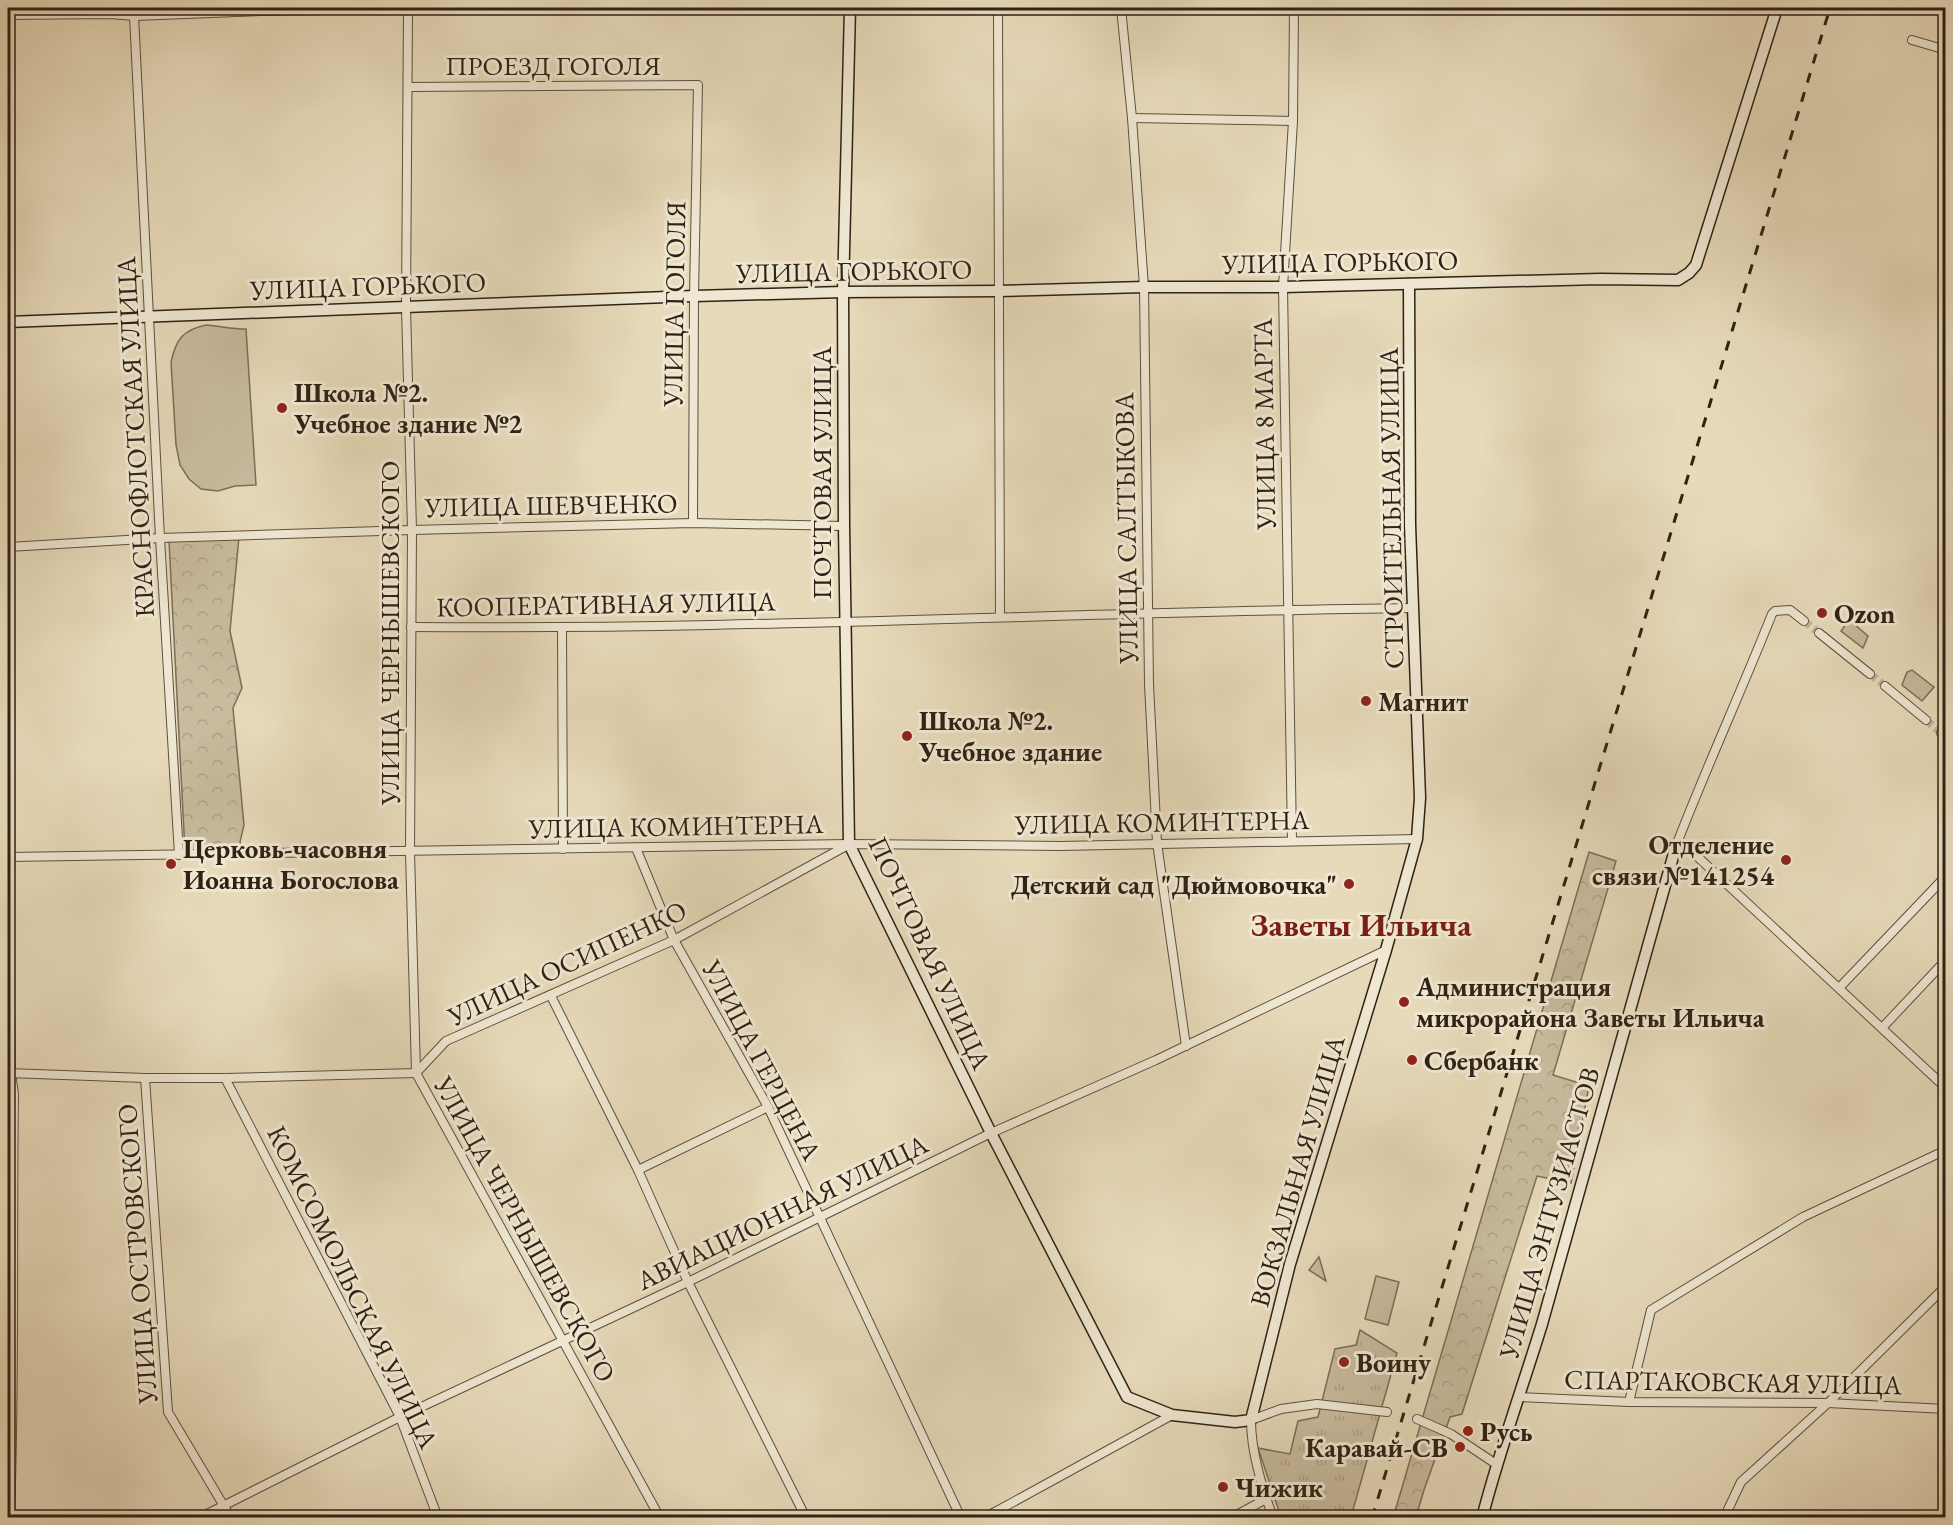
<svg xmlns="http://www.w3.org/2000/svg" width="1953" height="1525" viewBox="0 0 1953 1525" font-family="'EB Garamond',serif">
<defs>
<pattern id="grass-tufts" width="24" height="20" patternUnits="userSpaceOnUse" patternTransform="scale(1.5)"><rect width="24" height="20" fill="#c8bb9e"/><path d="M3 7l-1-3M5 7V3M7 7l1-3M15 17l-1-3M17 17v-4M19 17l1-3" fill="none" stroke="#aca087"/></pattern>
<pattern id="forest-crowns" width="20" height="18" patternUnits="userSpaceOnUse" patternTransform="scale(1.5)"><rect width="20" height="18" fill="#c8bb9e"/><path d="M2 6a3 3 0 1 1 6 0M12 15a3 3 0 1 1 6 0" fill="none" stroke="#aca087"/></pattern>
</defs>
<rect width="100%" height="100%" fill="#e7daba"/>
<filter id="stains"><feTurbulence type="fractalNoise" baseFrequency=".00333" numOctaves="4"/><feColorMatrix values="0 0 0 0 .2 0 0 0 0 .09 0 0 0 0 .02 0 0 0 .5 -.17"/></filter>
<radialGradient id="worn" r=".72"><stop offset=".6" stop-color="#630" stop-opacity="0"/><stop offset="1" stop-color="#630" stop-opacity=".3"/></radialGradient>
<g fill="url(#grass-tufts)" stroke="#7c6e59" stroke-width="1.5">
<path d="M 1849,620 L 1868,636 L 1863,648 L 1841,631 Z"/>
<path d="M 1912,670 L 1934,687 L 1922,701 L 1902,685 L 1907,672 Z"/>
<path d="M 1319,1257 L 1326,1281 L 1309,1270 Z"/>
<path d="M 1360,1330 L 1397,1353 L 1351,1517 L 1281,1517 L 1258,1448 L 1290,1454 L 1298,1421 L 1318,1417 L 1335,1349 L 1356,1345 Z"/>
</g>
<g fill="url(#forest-crowns)" stroke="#7c6e59" stroke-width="1.5">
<path d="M 239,537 L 230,631 L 242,688 L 233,708 L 244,825 L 240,842 L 245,854 L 185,852 L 169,541 Z"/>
<path d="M 1589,852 L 1616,861 L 1553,1075 L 1589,1086 L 1571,1183 L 1537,1176 L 1462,1414 L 1450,1417 L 1424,1490 L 1416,1517 L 1393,1518 Z"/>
</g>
<g fill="#c8bb9e" stroke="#7c6e59" stroke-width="1.5">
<path d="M 206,325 C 220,326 232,329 246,329 L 256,485 L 235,486 L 218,491 L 201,489 L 189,479 L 180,465 L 176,445 L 171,362 C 176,339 183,330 206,325 Z"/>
<path d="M 1376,1276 L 1399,1282 L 1388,1325 L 1365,1319 Z"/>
</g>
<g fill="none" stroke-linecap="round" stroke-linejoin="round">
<g stroke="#c2b599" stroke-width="8" stroke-dasharray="8 4" stroke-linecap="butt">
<path d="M 1804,621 L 1819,633"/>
<path d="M 1870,674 L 1885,686"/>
<path d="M 1926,720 L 1941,733"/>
</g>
<defs>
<g id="street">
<path d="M 998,8 L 1000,617"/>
<path d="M 1121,8 L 1132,118 L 1144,287 L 1149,684 L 1157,843 L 1186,1046"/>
<path d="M 408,9 L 406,308 L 412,530 L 410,852 L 416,1073 L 660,1518"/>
<path d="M 8,15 L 110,14 L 134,16 L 261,11 L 449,8"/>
<path d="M 134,16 L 160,538 L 179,855"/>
<path d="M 1912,40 L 1946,50"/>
<path d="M 408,87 L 698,85 L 694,296 L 693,523"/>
<path d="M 1132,118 L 1293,121"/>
<path d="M 8,547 L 160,538 L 412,530 L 693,523 L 844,526"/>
<path d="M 1804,621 L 1790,610 L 1775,611 L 1772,614 C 1741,692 1706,768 1676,846 L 1687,847 L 1946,1088"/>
<path d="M 411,627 C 745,630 1079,612 1413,608"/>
<path d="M 562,628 L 563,849"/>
<path d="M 1819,633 L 1870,674"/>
<path d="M 1885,686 L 1926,720"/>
<path d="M 1941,733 L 1946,736"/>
<path d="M 1292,841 L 1283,287 L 1293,121 L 1294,8"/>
<path d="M 8,846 L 11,1073 L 14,1094 C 12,1235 15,1376 10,1518"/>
<path d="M 636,848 L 674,940 L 768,1107 L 961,1518"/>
<path d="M 8,857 L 849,844 L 1060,846 L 1417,839"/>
<path d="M 1839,988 L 1946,876"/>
<path d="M 551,996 L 638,1170 L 688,1282 L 806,1518"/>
<path d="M 1882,1028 L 1946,960"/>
<path d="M 8,1073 L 145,1078 L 225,1078 L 416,1073 L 446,1041 L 674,940 L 848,845"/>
<path d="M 145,1078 L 168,1412 L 231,1518"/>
<path d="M 225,1078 L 400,1417 L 438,1518"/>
<path d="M 638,1170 L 768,1107"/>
<path d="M 1520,1397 L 1629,1402 L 1828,1403 L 1946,1409"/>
<path d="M 1629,1402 L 1651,1310 L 1803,1217 L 1946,1150"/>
<path d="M 1417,1419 L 1451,1434 L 1496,1464"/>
<path d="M 199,1518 L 400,1417 L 688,1282 L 991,1133 L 1156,1060 L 1386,950"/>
<path d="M 984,1518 L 1172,1415"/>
<path d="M 1231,1518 L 1266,1499"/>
<path d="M 1273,1518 C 1262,1487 1251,1452 1251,1420 L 1281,1409 L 1317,1404 L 1387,1412"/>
<path d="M 1724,1518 L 1741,1482 L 1828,1403 L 1946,1286"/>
</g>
<g id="secondary">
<path d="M 850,8 L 843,292 L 844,526 L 849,844 L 991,1133 L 1127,1397 L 1172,1415 L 1235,1422 L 1251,1420 L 1290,1264 L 1386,950 L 1417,839 L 1420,798 L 1410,525 L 1409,284"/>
<path d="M 8,322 L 694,296 L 843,292 L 998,291 L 1144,287 L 1283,287 L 1600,279 L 1678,280 L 1689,273 L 1696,265 L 1777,8"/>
<path d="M 1482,1518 C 1499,1452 1522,1389 1542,1324 L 1676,846"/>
</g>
</defs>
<use href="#street" stroke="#5d503e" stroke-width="10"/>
<use href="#secondary" stroke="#2f2214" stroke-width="13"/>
<use href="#street" stroke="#efe7d2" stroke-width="8"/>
<use href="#secondary" stroke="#efe7d2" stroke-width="10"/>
<path stroke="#2f2214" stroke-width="3" stroke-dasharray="10 10" stroke-linecap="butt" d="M 1372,1518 L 1830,8"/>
</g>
<g fill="#8f2418" stroke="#efe7d2" stroke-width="2">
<circle cx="282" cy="408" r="6"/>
<circle cx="1822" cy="613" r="6"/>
<circle cx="1366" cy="701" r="6"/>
<circle cx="907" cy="736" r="6"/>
<circle cx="1786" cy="860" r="6"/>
<circle cx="171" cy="864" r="6"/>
<circle cx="1349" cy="884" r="6"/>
<circle cx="1404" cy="1002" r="6"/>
<circle cx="1412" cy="1060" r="6"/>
<circle cx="1344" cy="1362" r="6"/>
<circle cx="1468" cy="1431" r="6"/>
<circle cx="1460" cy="1447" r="6"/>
<circle cx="1223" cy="1487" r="6"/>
</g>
<g text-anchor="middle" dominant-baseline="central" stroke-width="6" stroke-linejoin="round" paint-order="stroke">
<g font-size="27" fill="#2f2214" stroke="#efe7d2">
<text x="553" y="65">ПРОЕЗД ГОГОЛЯ</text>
<text transform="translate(1340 262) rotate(-1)">УЛИЦА ГОРЬКОГО</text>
<text transform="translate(854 271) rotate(-1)">УЛИЦА ГОРЬКОГО</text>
<text transform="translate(368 286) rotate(-2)">УЛИЦА ГОРЬКОГО</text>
<text transform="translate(674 304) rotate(-89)">УЛИЦА ГОГОЛЯ</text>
<text transform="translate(1264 424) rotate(-91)">УЛИЦА 8 МАРТА</text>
<text transform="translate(135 437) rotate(-93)">КРАСНОФЛОТСКАЯ УЛИЦА</text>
<text transform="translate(821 473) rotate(-90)">ПОЧТОВАЯ УЛИЦА</text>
<text transform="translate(551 505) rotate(-1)">УЛИЦА ШЕВЧЕНКО</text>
<text transform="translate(1391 508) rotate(-91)">СТРОИТЕЛЬНАЯ УЛИЦА</text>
<text transform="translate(1126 528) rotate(-91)">УЛИЦА САЛТЫКОВА</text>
<text transform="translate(606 604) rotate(-1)">КООПЕРАТИВНАЯ УЛИЦА</text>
<text transform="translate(389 633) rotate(-90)">УЛИЦА ЧЕРНЫШЕВСКОГО</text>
<text transform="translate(1162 822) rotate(-1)">УЛИЦА КОМИНТЕРНА</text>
<text transform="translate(676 826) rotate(-1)">УЛИЦА КОМИНТЕРНА</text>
<text transform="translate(930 953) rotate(65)">ПОЧТОВАЯ УЛИЦА</text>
<text transform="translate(567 963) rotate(-25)">УЛИЦА ОСИПЕНКО</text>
<text transform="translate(762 1060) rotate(62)">УЛИЦА ГЕРЦЕНА</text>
<text transform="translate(1297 1171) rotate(-74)">ВОКЗАЛЬНАЯ УЛИЦА</text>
<text transform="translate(782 1212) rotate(-26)">АВИАЦИОННАЯ УЛИЦА</text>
<text transform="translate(1549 1213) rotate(-74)">УЛИЦА ЭНТУЗИАСТОВ</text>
<text transform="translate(525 1229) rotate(61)">УЛИЦА ЧЕРНЫШЕВСКОГО</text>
<text transform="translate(137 1254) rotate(-94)">УЛИЦА ОСТРОВСКОГО</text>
<text transform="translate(353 1287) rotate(64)">КОМСОМОЛЬСКАЯ УЛИЦА</text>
<text transform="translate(1733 1382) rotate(1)">СПАРТАКОВСКАЯ УЛИЦА</text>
</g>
<g font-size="27" font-weight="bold" fill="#2f2214" stroke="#efe7d2" text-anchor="start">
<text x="294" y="392">Школа №2.<tspan x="294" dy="31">Учебное здание №2</tspan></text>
<text x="1834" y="613">Ozon</text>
<text x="1378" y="701">Магнит</text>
<text x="919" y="720">Школа №2.<tspan x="919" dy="31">Учебное здание</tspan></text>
<text x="1774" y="844" text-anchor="end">Отделение<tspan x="1774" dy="31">связи №141254</tspan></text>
<text x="183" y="848">Церковь-часовня<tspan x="183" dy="31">Иоанна Богослова</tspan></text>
<text x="1337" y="884" text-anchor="end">Детский сад "Дюймовочка"</text>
<text x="1416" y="986">Администрация<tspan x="1416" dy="31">микрорайона Заветы Ильича</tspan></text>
<text x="1424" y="1060">Сбербанк</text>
<text x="1356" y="1362">Воину</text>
<text x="1480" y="1431">Русь</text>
<text x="1448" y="1447" text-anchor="end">Каравай-СВ</text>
<text x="1235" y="1487">Чижик</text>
</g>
<g font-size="33" font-weight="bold" fill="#7a1f14" stroke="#efe7d2">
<text x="1361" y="924">Заветы Ильича</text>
</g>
</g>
<rect width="1953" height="1525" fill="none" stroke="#e7daba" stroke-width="30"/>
<rect x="9" y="9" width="1935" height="1507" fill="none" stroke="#2f2214" stroke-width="3"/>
<rect x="15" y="15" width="1923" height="1495" fill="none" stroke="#2f2214" stroke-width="1.5"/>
<rect width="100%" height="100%" filter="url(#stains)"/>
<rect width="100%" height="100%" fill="url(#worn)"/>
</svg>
